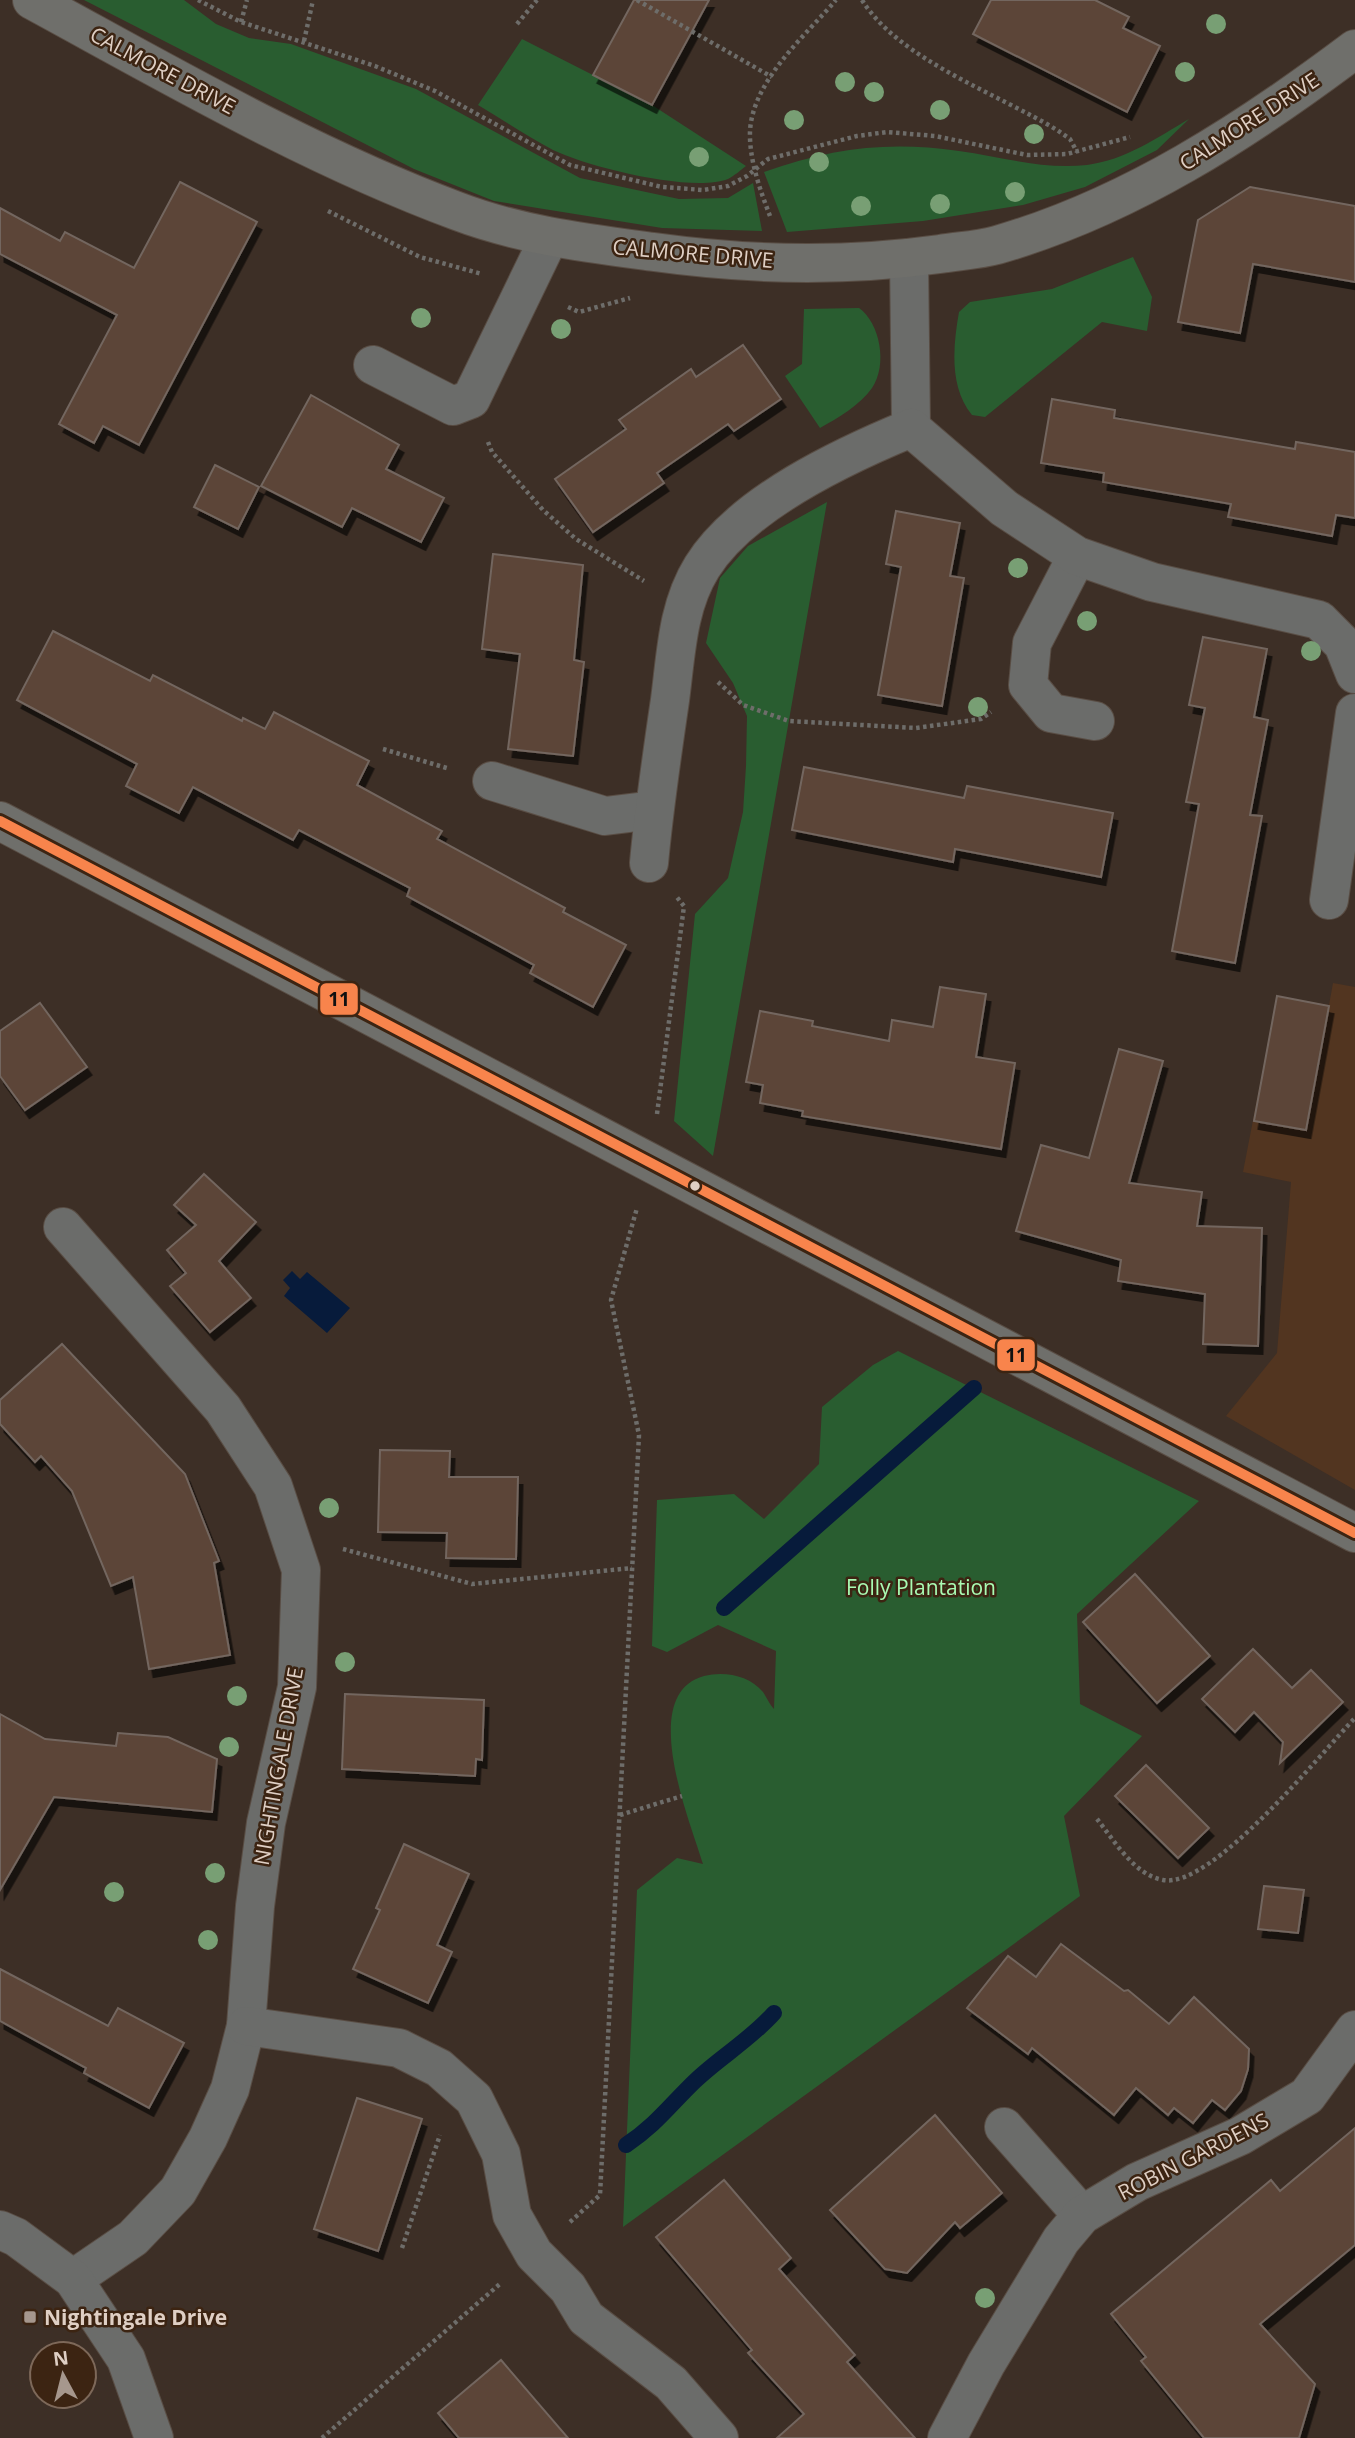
<svg xmlns="http://www.w3.org/2000/svg" width="1355" height="2438" viewBox="0 0 1355 2438" font-family="'Open Sans',sans-serif">
<defs>
<filter id="shadow"><feDropShadow dx="4.5" dy="8" stdDeviation="0" flood-color="#0009"/></filter>
</defs>
<rect width="100%" height="100%" fill="#3d2f26"/>
<path fill="#523520" d="M 1333,983 L 1355,987 L 1355,1490 L 1226,1416 L 1277,1353 L 1291,1182 L 1243,1172 L 1277,996 L 1329,1005 Z"/>
<g fill="#295d30">
<path d="M 84,0 L 184,0 L 216,24 L 249,38 L 291,44 L 416,89 L 580,178 L 679,199 L 728,198 L 753,183 L 762,231 L 662,228 L 494,201 L 414,169 Z"/>
<path d="M 522,39 L 652,105 L 746,166 C 741,170 734,176 728,179 C 692,193 588,167 553,150 C 528,137 503,120 478,105 Z"/>
<path d="M 1189,119 L 1157,150 L 1085,187 L 1023,205 L 923,221 L 787,232 L 764,172 C 833,148 887,141 959,151 C 1003,157 1043,170 1087,165 C 1125,160 1157,138 1189,119 Z"/>
<path d="M 1133,257 L 1152,297 L 1147,331 L 1102,322 L 985,417 L 972,415 C 949,387 953,346 959,312 L 970,302 L 1052,289 Z"/>
<path d="M 859,308 C 880,323 888,365 872,388 C 860,405 838,418 820,428 L 785,376 L 802,364 L 804,309 Z"/>
<path d="M 827,502 L 713,1156 L 674,1121 L 695,914 L 728,878 L 743,812 L 746,766 L 747,716 L 733,683 L 706,643 L 720,578 L 748,546 Z"/>
<path d="M 898,1351 L 1199,1501 L 1077,1614 L 1080,1704 L 1142,1736 L 1064,1816 L 1080,1896 L 623,2227 L 637,1890 L 677,1858 L 703,1864 C 690,1821 637,1694 704,1676 C 724,1671 749,1675 763,1692 C 767,1698 770,1705 774,1709 L 776,1651 L 718,1625 L 667,1652 L 652,1646 L 657,1500 L 734,1494 L 764,1519 L 819,1464 L 822,1407 L 873,1365 Z"/>
</g>
<path fill="#071b3b" d="M 292,1271 L 300,1279 L 307,1272 L 350,1308 L 327,1333 L 284,1296 L 290,1288 L 283,1280 Z"/>
<g fill="none" stroke-linecap="round" stroke-linejoin="round">
<g stroke="#071b3b" stroke-width="16">
<path d="M 724,1608 L 974,1388"/>
<path d="M 626,2145 C 656,2125 670,2105 695,2081 C 720,2057 750,2040 774,2013"/>
</g>
</g>
<g fill="#5b4537" stroke="#73665f" stroke-width="2" filter="url(#shadow)">
<path d="M 634,0 L 709,0 L 652,105 L 593,75 Z"/>
<path d="M 991,0 L 1095,0 L 1129,17 L 1123,28 L 1160,46 L 1127,112 L 973,34 Z"/>
<path d="M 180,182 L 257,222 L 139,445 L 103,426 L 94,443 L 59,424 L 117,315 L 0,254 L 0,208 L 60,241 L 65,232 L 134,268 Z"/>
<path d="M 1250,187 L 1355,206 L 1355,282 L 1253,264 L 1240,333 L 1178,322 L 1198,220 Z"/>
<path d="M 743,345 L 781,399 L 734,431 L 728,424 L 657,473 L 664,483 L 593,532 L 555,479 L 626,429 L 619,420 L 691,369 L 696,377 Z"/>
<path d="M 311,395 L 399,445 L 386,469 L 444,498 L 421,542 L 352,508 L 342,527 L 261,486 Z"/>
<path d="M 1052,399 L 1115,410 L 1114,418 L 1295,449 L 1296,442 L 1355,452 L 1355,518 L 1336,515 L 1332,536 L 1228,517 L 1231,504 L 1103,482 L 1104,473 L 1041,463 Z"/>
<path d="M 215,465 L 259,487 L 238,529 L 194,507 Z"/>
<path d="M 896,511 L 960,523 L 950,576 L 964,578 L 942,706 L 878,695 L 901,567 L 886,564 Z"/>
<path d="M 493,554 L 583,565 L 574,660 L 584,662 L 573,756 L 508,749 L 520,654 L 482,649 Z"/>
<path d="M 53,631 L 150,681 L 153,675 L 242,721 L 243,718 L 265,729 L 274,712 L 369,761 L 357,785 L 442,831 L 437,839 L 565,908 L 563,912 L 626,945 L 593,1007 L 530,973 L 534,965 L 407,896 L 410,888 L 299,830 L 293,840 L 193,787 L 179,813 L 126,786 L 137,764 L 17,700 Z"/>
<path d="M 1203,637 L 1267,649 L 1254,717 L 1268,720 L 1250,815 L 1262,816 L 1235,963 L 1172,951 L 1199,804 L 1186,802 L 1205,708 L 1189,705 Z"/>
<path d="M 804,767 L 964,798 L 967,786 L 1113,813 L 1101,877 L 955,849 L 953,862 L 792,830 Z"/>
<path d="M 940,987 L 986,994 L 976,1057 L 1015,1063 L 1001,1149 L 802,1116 L 803,1111 L 760,1103 L 763,1085 L 746,1082 L 760,1011 L 813,1021 L 812,1026 L 889,1041 L 892,1020 L 933,1027 Z"/>
<path d="M 1277,996 L 1329,1006 L 1306,1130 L 1254,1121 Z"/>
<path d="M 40,1003 L 87,1067 L 25,1110 L 0,1076 L 0,1031 Z"/>
<path d="M 1119,1049 L 1163,1061 L 1129,1183 L 1202,1192 L 1197,1226 L 1262,1228 L 1258,1346 L 1203,1344 L 1205,1294 L 1118,1281 L 1121,1260 L 1016,1231 L 1041,1145 L 1089,1158 Z"/>
<path d="M 204,1174 L 256,1222 L 219,1261 L 251,1298 L 210,1332 L 170,1286 L 186,1273 L 167,1250 L 196,1225 L 174,1205 Z"/>
<path d="M 62,1344 L 185,1474 L 219,1561 L 214,1563 L 230,1655 L 149,1669 L 133,1577 L 111,1586 L 72,1491 L 41,1456 L 35,1462 L 0,1424 L 0,1400 Z"/>
<path d="M 380,1450 L 450,1451 L 449,1477 L 518,1477 L 516,1559 L 446,1558 L 447,1533 L 378,1532 Z"/>
<path d="M 1135,1574 L 1210,1656 L 1157,1703 L 1083,1622 Z"/>
<path d="M 1253,1649 L 1292,1688 L 1311,1670 L 1343,1702 L 1280,1763 L 1283,1742 L 1254,1712 L 1235,1732 L 1202,1699 Z"/>
<path d="M 345,1694 L 484,1700 L 482,1760 L 476,1759 L 475,1776 L 342,1769 Z"/>
<path d="M 0,1714 L 45,1739 L 116,1746 L 118,1733 L 168,1737 L 217,1759 L 212,1812 L 54,1797 L 0,1890 Z"/>
<path d="M 1146,1765 L 1209,1828 L 1178,1858 L 1115,1796 Z"/>
<path d="M 404,1844 L 469,1874 L 437,1945 L 452,1952 L 428,2003 L 353,1969 L 380,1910 L 376,1908 Z"/>
<path d="M 1264,1886 L 1304,1890 L 1298,1933 L 1258,1929 Z"/>
<path d="M 1061,1944 L 1124,1991 L 1128,1990 L 1169,2024 L 1194,1997 L 1249,2049 L 1248,2069 L 1241,2091 L 1225,2110 L 1212,2100 L 1193,2123 L 1174,2108 L 1168,2115 L 1136,2088 L 1114,2115 L 1032,2048 L 1028,2054 L 967,2008 L 1008,1956 L 1036,1977 Z"/>
<path d="M 0,1969 L 108,2026 L 118,2008 L 184,2043 L 149,2108 L 84,2073 L 86,2068 L 0,2021 Z"/>
<path d="M 357,2098 L 422,2119 L 378,2251 L 314,2229 Z"/>
<path d="M 935,2115 L 1002,2193 L 960,2228 L 955,2222 L 907,2273 L 885,2269 L 830,2210 Z"/>
<path d="M 1355,2128 L 1355,2245 L 1260,2324 L 1315,2384 L 1299,2438 L 1204,2438 L 1141,2361 L 1146,2357 L 1111,2314 L 1271,2180 L 1280,2191 Z"/>
<path d="M 724,2180 L 791,2258 L 779,2269 L 855,2355 L 847,2362 L 915,2438 L 777,2438 L 804,2414 L 748,2353 L 752,2350 L 656,2237 Z"/>
<path d="M 501,2360 L 568,2438 L 459,2438 L 438,2413 Z"/>
</g>
<g fill="none" stroke-linecap="round" stroke-linejoin="round">
<defs>
<g id="street">
<path d="M 909,258 L 911,428"/>
<path d="M 373,365 L 453,406 L 471,399 L 549,238"/>
<path d="M 1077,556 L 1032,643 L 1028,685 L 1051,713 L 1095,721"/>
<path d="M 492,781 L 605,816 L 654,810"/>
<path d="M 649,863 C 654,808 662,754 670,700 C 676,655 677,607 702,567 C 742,503 843,456 911,428 L 1004,508 L 1077,556 L 1152,582 L 1319,620 L 1343,644 L 1355,674"/>
<path d="M 1329,900 L 1355,713"/>
<path d="M 63,1227 L 223,1409 L 273,1486 L 301,1570 L 297,1687 L 266,1823 L 255,1906 L 246,2026 L 230,2089 L 208,2138 L 178,2191 L 133,2238 L 73,2279"/>
<path d="M 246,2026 L 399,2048 L 439,2068 L 457,2084 L 474,2099 L 501,2154 L 512,2215 L 534,2254 L 568,2288 L 586,2318 L 671,2383 L 719,2438"/>
<path d="M 1004,2127 L 1082,2215"/>
<path d="M 0,2230 L 16,2237 L 73,2279 L 126,2359 L 154,2438"/>
<path d="M 947,2438 L 986,2364 L 1061,2240 L 1082,2215 L 1137,2182 L 1240,2136 L 1307,2096 L 1355,2030"/>
</g>
<g id="secondary">
<path d="M 32,0 C 170,75 309,156 457,211 C 520,235 587,243 654,252 C 748,265 846,267 940,254 C 959,251 979,250 997,245 C 1129,207 1246,131 1355,49"/>
<path d="M 0,821 L 1355,1533"/>
</g>
</defs>
<use href="#street" stroke="#594d44" stroke-width="40"/>
<use href="#secondary" stroke="#594d44" stroke-width="40"/>
<g stroke="#6e6d6a" stroke-width="4.5" stroke-dasharray="3.5 3.5" stroke-linecap="butt">
<path d="M 198,0 L 241,22 L 375,66 L 435,91 L 570,165 L 662,187 L 703,190 L 728,186 L 747,176 L 768,159 L 857,136 L 887,132 L 935,136 L 1027,155 L 1067,154 L 1130,137"/>
<path d="M 637,0 L 772,77"/>
<path d="M 862,0 C 898,59 998,94 1057,130 L 1070,139 L 1077,152"/>
<path d="M 241,22 L 247,0"/>
<path d="M 517,24 L 537,0"/>
<path d="M 304,41 L 313,0"/>
<path d="M 328,211 L 420,257 L 482,274"/>
<path d="M 770,216 C 760,190 749,159 750,131 C 753,80 805,36 836,0"/>
<path d="M 568,307 L 579,312 L 630,298"/>
<path d="M 488,442 L 492,452 L 543,510 L 576,539 L 644,581"/>
<path d="M 718,682 L 743,705 L 789,721 L 916,728 L 981,719 L 991,712"/>
<path d="M 383,749 L 450,769"/>
<path d="M 657,1114 L 684,906 L 676,896"/>
<path d="M 343,1549 L 472,1584 L 632,1568"/>
<path d="M 620,1815 L 682,1796"/>
<path d="M 1097,1819 C 1114,1840 1134,1875 1163,1880 C 1212,1889 1320,1754 1355,1718"/>
<path d="M 570,2222 L 600,2195 L 639,1435 L 611,1300 L 637,1208"/>
<path d="M 402,2248 L 440,2135"/>
<path d="M 322,2438 L 501,2283"/>
</g>
<use href="#street" stroke="#6b6c6a" stroke-width="38"/>
<use href="#secondary" stroke="#6f6f6b" stroke-width="38"/>
<defs>
<path id="bus-1" d="M 0,821 L 1355,1533"/>
</defs>
<use href="#bus-1" stroke="#3c2412" stroke-width="16"/>
<use href="#bus-1" stroke="#f8844c" stroke-width="10"/>
</g>
<g fill="#789f74">
<circle cx="1216" cy="24" r="10"/>
<circle cx="1185" cy="72" r="10"/>
<circle cx="845" cy="82" r="10"/>
<circle cx="874" cy="92" r="10"/>
<circle cx="940" cy="110" r="10"/>
<circle cx="794" cy="120" r="10"/>
<circle cx="1034" cy="134" r="10"/>
<circle cx="699" cy="157" r="10"/>
<circle cx="819" cy="162" r="10"/>
<circle cx="1015" cy="192" r="10"/>
<circle cx="940" cy="204" r="10"/>
<circle cx="861" cy="206" r="10"/>
<circle cx="421" cy="318" r="10"/>
<circle cx="561" cy="329" r="10"/>
<circle cx="1018" cy="568" r="10"/>
<circle cx="1087" cy="621" r="10"/>
<circle cx="1311" cy="651" r="10"/>
<circle cx="978" cy="707" r="10"/>
<circle cx="329" cy="1508" r="10"/>
<circle cx="345" cy="1662" r="10"/>
<circle cx="237" cy="1696" r="10"/>
<circle cx="229" cy="1747" r="10"/>
<circle cx="215" cy="1873" r="10"/>
<circle cx="114" cy="1892" r="10"/>
<circle cx="208" cy="1940" r="10"/>
<circle cx="985" cy="2298" r="10"/>
</g>
<circle fill="#dfcfc4" stroke="#3c2412" stroke-width="2.5" cx="695" cy="1186" r="6"/>
<rect fill="#a6978d" stroke="#3c2412" stroke-width="2.5" x="23" y="2310" width="14" height="14" rx="3.5"/>
<g text-anchor="middle" dominant-baseline="central" stroke-width="5" stroke-linejoin="round" paint-order="stroke">
<g font-size="21" fill="#dfcfc4" stroke="#3c2412">
<text transform="translate(163 70) rotate(28)">CALMORE DRIVE</text>
<text transform="translate(1249 121) rotate(-33)">CALMORE DRIVE</text>
<text transform="translate(693 253) rotate(5)">CALMORE DRIVE</text>
<text transform="translate(278 1766) rotate(-80)">NIGHTINGALE DRIVE</text>
<text transform="translate(1193 2156) rotate(-27)">ROBIN GARDENS</text>
</g>
<g font-size="21" fill="#a9fbb3" stroke="#3c2412">
<text x="921" y="1587">Folly Plantation</text>
</g>
<g font-size="21" font-weight="bold" fill="#dfcfc4" stroke="#3c2412" text-anchor="start">
<text x="44" y="2317">Nightingale Drive</text>
</g>
</g>
<g stroke="#3c2412" stroke-width="2.5">
<rect x="319" y="982" width="40" height="34" rx="7" fill="#f8844c"/>
<rect x="996" y="1338" width="40" height="34" rx="7" fill="#f8844c"/>
</g>
<g font-size="19" text-anchor="middle" font-weight="bold" fill="#111">
<text x="339" y="1006">11</text>
<text x="1016" y="1362">11</text>
</g>
<g transform="translate(63 2375) rotate(353)"><circle r="33" fill="#3c2412" stroke="#7d6859" stroke-width="2"/>
<path d="M0-5L12 26L0 18L-12 26Z" fill="#a6978d"/>
<text y="-10" font-size="19" font-weight="bold" text-anchor="middle" fill="#dfcfc4">N</text>
</g>
</svg>
